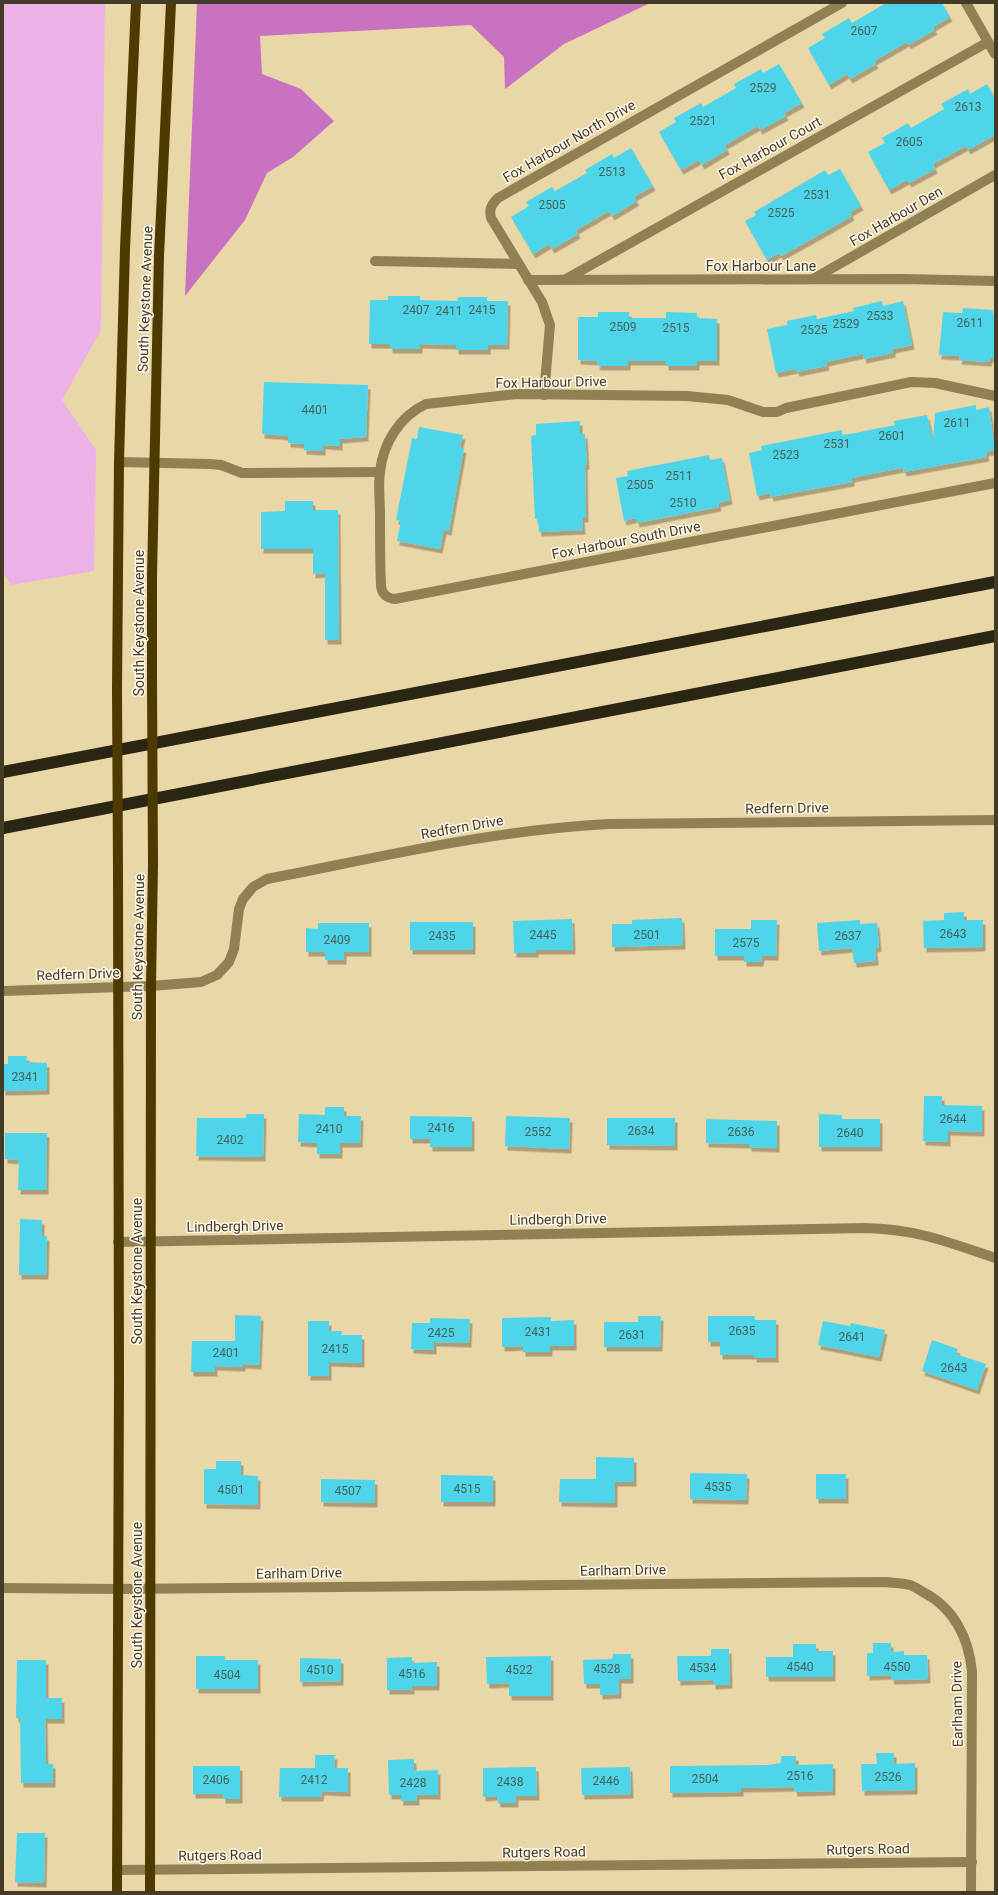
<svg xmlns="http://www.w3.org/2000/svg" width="998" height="1895" viewBox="0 0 998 1895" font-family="Roboto,sans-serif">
<defs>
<filter id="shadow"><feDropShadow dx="2.5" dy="4.5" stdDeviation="0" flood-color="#0004"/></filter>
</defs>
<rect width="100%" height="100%" fill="#e9d7a7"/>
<path fill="#ecb1e6" d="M 3,3 L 105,3 L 101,330 L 62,400 L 96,450 L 94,571 L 11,585 L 3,572 Z"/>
<path fill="#c872c1" d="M 197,3 L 650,3 L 564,44 L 505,89 L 504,57 L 471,25 L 260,36 L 262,74 L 301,89 L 334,121 L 293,157 L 267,173 L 245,220 L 185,296 Z"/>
<g fill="#50d5ea" filter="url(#shadow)">
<path d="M 886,3 L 942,3 L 950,17 L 933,27 L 935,30 L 908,45 L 907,42 L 874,61 L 876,64 L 850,79 L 847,74 L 829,85 L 808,48 L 825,38 L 822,34 L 849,18 L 852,23 Z"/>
<path d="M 779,64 L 802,103 L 784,113 L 786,116 L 760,130 L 758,126 L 725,145 L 727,150 L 702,165 L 699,160 L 681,170 L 659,132 L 676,122 L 674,118 L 701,103 L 703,107 L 736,88 L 734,84 L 761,69 L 763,73 Z"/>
<path d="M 987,84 L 995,98 L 995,135 L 968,150 L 966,146 L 933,164 L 935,169 L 909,183 L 907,180 L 889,190 L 868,152 L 885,143 L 882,138 L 908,123 L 911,128 L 944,109 L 941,104 L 968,89 L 970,94 Z"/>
<path d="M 631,148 L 653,186 L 634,197 L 637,201 L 612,216 L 609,211 L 576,230 L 578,234 L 552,249 L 549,244 L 533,254 L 511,217 L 529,206 L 526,202 L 552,187 L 555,191 L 587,173 L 585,170 L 612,154 L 614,158 Z"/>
<path d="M 840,169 L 861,206 L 850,212 L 852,216 L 826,231 L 781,256 L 779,253 L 767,260 L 745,221 L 756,215 L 754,212 L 825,170 L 828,175 Z"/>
<path d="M 388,296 L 420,296 L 420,300 L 457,301 L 458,297 L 487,297 L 487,301 L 508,301 L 507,345 L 488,345 L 488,350 L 456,350 L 456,345 L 420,344 L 420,349 L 390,349 L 390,344 L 369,344 L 370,300 L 388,300 Z"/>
<path d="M 882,301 L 883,306 L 903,301 L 912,345 L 893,349 L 893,353 L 864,359 L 863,354 L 826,362 L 827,366 L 797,372 L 796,369 L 776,373 L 767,329 L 787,325 L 787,321 L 816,315 L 817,319 L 854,311 L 853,308 Z"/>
<path d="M 963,308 L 993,310 L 993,314 L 995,315 L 995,358 L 990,358 L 989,362 L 959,360 L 960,356 L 939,355 L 943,312 L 962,313 Z"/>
<path d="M 598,312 L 629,312 L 629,318 L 666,318 L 666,312 L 697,313 L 697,318 L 717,319 L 717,361 L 697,361 L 697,366 L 666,366 L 666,361 L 628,361 L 628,366 L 597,366 L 598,361 L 578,360 L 578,317 L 598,317 Z"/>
<path d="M 264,382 L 368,385 L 366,437 L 340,439 L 340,446 L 323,445 L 323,451 L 304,450 L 304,444 L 288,443 L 288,436 L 262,434 Z"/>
<path d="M 976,405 L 976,410 L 989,407 L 995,450 L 986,452 L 987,457 L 904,472 L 903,468 L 891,470 L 852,478 L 852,482 L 771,497 L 770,493 L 757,496 L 749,453 L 762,450 L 761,446 L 842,430 L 842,435 L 855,433 L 895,425 L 894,421 L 927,415 L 933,441 L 935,413 Z"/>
<path d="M 580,421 L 580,434 L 585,434 L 587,465 L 585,465 L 586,518 L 582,518 L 583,530 L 539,532 L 538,519 L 535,519 L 531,436 L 536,435 L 536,424 Z"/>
<path d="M 419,427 L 463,435 L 460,448 L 464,448 L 449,531 L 444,530 L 440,549 L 397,541 L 401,521 L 396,520 L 412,438 L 417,439 Z"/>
<path d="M 709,455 L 710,460 L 722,458 L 730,500 L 718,503 L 719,507 L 637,523 L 636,518 L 624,521 L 616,478 L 628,476 L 627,471 Z"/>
<path d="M 285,501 L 313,501 L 313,510 L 338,510 L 339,640 L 325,640 L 325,573 L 313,574 L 313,549 L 261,549 L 261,512 L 285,511 Z"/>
<path d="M 964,912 L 964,920 L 983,920 L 983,947 L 924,948 L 923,921 L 944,920 L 944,913 Z"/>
<path d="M 682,918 L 683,945 L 612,947 L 612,924 L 632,924 L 632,920 Z"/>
<path d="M 572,919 L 573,950 L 536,950 L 536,953 L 514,953 L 513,921 Z"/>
<path d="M 751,920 L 777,920 L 776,956 L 762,956 L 761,962 L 744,962 L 744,956 L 715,956 L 715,929 L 751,929 Z"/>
<path d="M 860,920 L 860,924 L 877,923 L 879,947 L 875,948 L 876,961 L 854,963 L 852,948 L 819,951 L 817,923 Z"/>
<rect x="410" y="922" width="63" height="28"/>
<path d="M 318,923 L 369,923 L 369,952 L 344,952 L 344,960 L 325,960 L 325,952 L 306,952 L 306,928 L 318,929 Z"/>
<path d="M 8,1056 L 27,1056 L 26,1062 L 47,1063 L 47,1090 L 3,1091 L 3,1064 L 8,1064 Z"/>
<path d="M 924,1096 L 942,1096 L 942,1105 L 982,1106 L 982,1132 L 948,1131 L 948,1142 L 923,1141 Z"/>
<path d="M 325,1107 L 344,1107 L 344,1116 L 361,1116 L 360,1143 L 340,1143 L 340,1154 L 317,1154 L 317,1143 L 298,1142 L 299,1114 L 325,1115 Z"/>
<path d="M 246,1114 L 264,1114 L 263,1157 L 196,1156 L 197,1118 L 246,1118 Z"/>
<path d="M 819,1114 L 842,1115 L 842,1119 L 880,1119 L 880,1147 L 819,1147 Z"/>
<path d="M 410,1116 L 472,1117 L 472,1147 L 430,1147 L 430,1139 L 410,1139 Z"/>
<path d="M 506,1116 L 570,1118 L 569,1149 L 505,1146 Z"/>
<path d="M 607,1118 L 675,1118 L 675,1146 L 607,1145 Z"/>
<path d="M 706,1119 L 777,1121 L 777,1148 L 749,1147 L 749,1144 L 706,1143 Z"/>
<path d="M 5,1133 L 47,1133 L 46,1190 L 18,1190 L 19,1160 L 5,1159 Z"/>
<path d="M 20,1219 L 42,1220 L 42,1236 L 47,1236 L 46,1275 L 19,1275 Z"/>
<path d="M 235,1315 L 261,1316 L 259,1365 L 243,1364 L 243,1367 L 215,1366 L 215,1372 L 191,1372 L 192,1341 L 235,1341 Z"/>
<path d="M 638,1316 L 661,1316 L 660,1347 L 604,1347 L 604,1322 L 638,1322 Z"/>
<path d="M 708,1316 L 755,1316 L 755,1320 L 776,1320 L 776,1358 L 754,1358 L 754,1355 L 720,1355 L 720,1342 L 708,1342 Z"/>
<path d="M 551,1317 L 551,1321 L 574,1320 L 574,1346 L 550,1346 L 550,1352 L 523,1352 L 523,1346 L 502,1347 L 502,1318 Z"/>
<path d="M 430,1318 L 470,1319 L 469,1343 L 434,1342 L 434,1350 L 411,1349 L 412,1323 L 430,1323 Z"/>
<path d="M 308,1321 L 329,1321 L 329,1331 L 342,1331 L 341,1335 L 362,1335 L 362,1363 L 329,1362 L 329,1376 L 308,1376 Z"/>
<path d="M 823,1321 L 850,1326 L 851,1323 L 885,1330 L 879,1357 L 818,1345 Z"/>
<path d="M 932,1340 L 958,1349 L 956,1354 L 986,1364 L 977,1390 L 922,1371 Z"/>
<path d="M 596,1457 L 634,1458 L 634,1482 L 615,1482 L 615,1503 L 559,1502 L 560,1479 L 596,1479 Z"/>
<path d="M 216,1461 L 241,1461 L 241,1475 L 258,1476 L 258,1505 L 204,1504 L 204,1469 L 216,1469 Z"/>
<path d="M 690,1473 L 747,1474 L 746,1500 L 690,1499 Z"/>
<rect x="816" y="1474" width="30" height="25"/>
<path d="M 441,1475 L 493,1476 L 493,1502 L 441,1502 Z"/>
<path d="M 321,1479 L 375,1480 L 375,1503 L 321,1502 Z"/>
<path d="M 873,1643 L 891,1643 L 891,1652 L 904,1651 L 904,1655 L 927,1655 L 928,1679 L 892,1680 L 891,1675 L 867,1676 L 867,1653 L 873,1653 Z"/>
<path d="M 793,1644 L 816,1644 L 816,1651 L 833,1651 L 833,1677 L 766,1677 L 766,1657 L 793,1657 Z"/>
<path d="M 711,1649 L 729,1649 L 730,1684 L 713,1685 L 713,1680 L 678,1681 L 677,1656 L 711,1656 Z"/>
<path d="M 613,1654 L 631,1654 L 631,1679 L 619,1679 L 619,1694 L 600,1695 L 600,1684 L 584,1684 L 583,1660 L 612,1659 Z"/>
<path d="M 196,1656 L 225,1656 L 225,1660 L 258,1660 L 258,1689 L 196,1689 Z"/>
<path d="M 551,1656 L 551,1696 L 509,1696 L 509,1683 L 487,1684 L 486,1657 Z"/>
<path d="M 412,1657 L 412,1663 L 437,1662 L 437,1686 L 412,1686 L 412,1690 L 387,1690 L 387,1658 Z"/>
<path d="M 300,1658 L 341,1659 L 341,1681 L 300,1682 Z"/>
<path d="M 17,1660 L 46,1660 L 46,1698 L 62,1698 L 62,1719 L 45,1719 L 46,1764 L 53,1764 L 53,1783 L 21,1783 L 20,1718 L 16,1718 Z"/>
<path d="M 876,1753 L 894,1753 L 894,1764 L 915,1763 L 915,1790 L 862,1791 L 861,1764 L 877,1764 Z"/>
<path d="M 315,1755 L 335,1755 L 334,1768 L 348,1768 L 348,1792 L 322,1791 L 321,1797 L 279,1797 L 280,1768 L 315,1768 Z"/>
<path d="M 781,1756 L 796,1756 L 796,1765 L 833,1764 L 833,1791 L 795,1792 L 794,1787 L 741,1788 L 741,1792 L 670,1793 L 670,1766 L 767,1765 L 781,1763 Z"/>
<path d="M 414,1759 L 414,1771 L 438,1770 L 438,1795 L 417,1795 L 417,1801 L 401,1801 L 401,1795 L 389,1795 L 388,1760 Z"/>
<path d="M 193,1766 L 240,1766 L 240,1799 L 223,1799 L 223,1794 L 193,1794 Z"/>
<path d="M 536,1767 L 537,1796 L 516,1796 L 516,1803 L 498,1803 L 497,1796 L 483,1797 L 483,1768 Z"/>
<path d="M 630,1767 L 631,1794 L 582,1795 L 581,1768 Z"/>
<path d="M 17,1833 L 45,1833 L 44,1883 L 15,1882 Z"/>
</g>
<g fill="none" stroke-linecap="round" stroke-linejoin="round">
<g stroke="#918053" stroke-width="10">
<path d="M 966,3 L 995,54"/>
<path d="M 375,261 L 518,264"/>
<path d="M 566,279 L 988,42"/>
<path d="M 813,279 L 995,175"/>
<path d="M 528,280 L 903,279 L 995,281"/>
<path d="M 544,395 L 550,325 L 542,302 L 491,218 C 489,209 491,205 498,198 L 842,3"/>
<path d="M 995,396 L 935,383 L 911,382 L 786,408 L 777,412 L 763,412 L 728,400 L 687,396 L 517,394 L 426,404 C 400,416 383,443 380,472 C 378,486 380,501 380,515 C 380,538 380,562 381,586 C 382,594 386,598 395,599 L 995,483"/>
<path d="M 119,462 L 210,464 L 221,465 L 242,473 L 380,472"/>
<path d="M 3,991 L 151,986 L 201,982 L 217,975 L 229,962 L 234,949 L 239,909 L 243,899 L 253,887 L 267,879 C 381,857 493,830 609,824 L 995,820"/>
<path d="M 118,1242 L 865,1228 C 916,1229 948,1242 995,1258"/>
<path d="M 3,1588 L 117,1589 L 885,1582 C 893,1583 902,1583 910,1585 C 914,1586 919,1590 923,1592 C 954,1608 969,1638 972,1672 L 971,1892"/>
<path d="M 117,1870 L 972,1862"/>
</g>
<g stroke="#4c3a00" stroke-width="10">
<path d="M 152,681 L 152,576 L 159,256 L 171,3"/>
<path d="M 117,688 L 119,462 L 125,249 L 136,3"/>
<path d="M 117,1892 L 119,1379 L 118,870"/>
<path d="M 150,1892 L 151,986 L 153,863"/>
</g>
<g stroke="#2b2514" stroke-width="12">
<path d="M 3,772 L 995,582"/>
<path d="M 3,828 L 995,636"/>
</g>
<g stroke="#4c3a00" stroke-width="10">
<path d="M 152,681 L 153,863"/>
<path d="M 117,688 L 118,870"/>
</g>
</g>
<g text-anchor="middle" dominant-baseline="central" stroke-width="3" stroke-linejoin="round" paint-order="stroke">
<g font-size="12" fill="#466258">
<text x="864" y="31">2607</text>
<text x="763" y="88">2529</text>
<text x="968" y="107">2613</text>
<text x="703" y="121">2521</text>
<text x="909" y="142">2605</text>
<text x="612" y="172">2513</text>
<text x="817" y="195">2531</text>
<text x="552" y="205">2505</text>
<text x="781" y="213">2525</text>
<text x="416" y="310">2407</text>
<text x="482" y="310">2415</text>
<text x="449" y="311">2411</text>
<text x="880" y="316">2533</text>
<text x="970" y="323">2611</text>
<text x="846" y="324">2529</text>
<text x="623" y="327">2509</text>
<text x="676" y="328">2515</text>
<text x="814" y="330">2525</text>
<text x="315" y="410">4401</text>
<text x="957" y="423">2611</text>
<text x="892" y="436">2601</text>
<text x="837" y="444">2531</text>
<text x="786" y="455">2523</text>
<text x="679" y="476">2511</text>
<text x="640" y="485">2505</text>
<text x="683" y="503">2510</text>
<text x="953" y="934">2643</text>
<text x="543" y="935">2445</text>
<text x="647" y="935">2501</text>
<text x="442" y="936">2435</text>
<text x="848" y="936">2637</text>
<text x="337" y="940">2409</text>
<text x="746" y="943">2575</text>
<text x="25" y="1077">2341</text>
<text x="953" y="1119">2644</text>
<text x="441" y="1128">2416</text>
<text x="329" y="1129">2410</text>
<text x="641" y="1131">2634</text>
<text x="538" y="1132">2552</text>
<text x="741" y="1132">2636</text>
<text x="850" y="1133">2640</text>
<text x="230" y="1140">2402</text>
<text x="742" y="1331">2635</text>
<text x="538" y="1332">2431</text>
<text x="441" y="1333">2425</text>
<text x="632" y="1335">2631</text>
<text x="852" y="1337">2641</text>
<text x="335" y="1349">2415</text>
<text x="226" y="1353">2401</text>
<text x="954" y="1368">2643</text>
<text x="718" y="1487">4535</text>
<text x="467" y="1489">4515</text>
<text x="231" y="1490">4501</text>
<text x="348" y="1491">4507</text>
<text x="800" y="1667">4540</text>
<text x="897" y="1667">4550</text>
<text x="703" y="1668">4534</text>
<text x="607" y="1669">4528</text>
<text x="320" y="1670">4510</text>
<text x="519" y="1670">4522</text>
<text x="412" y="1674">4516</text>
<text x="227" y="1675">4504</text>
<text x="800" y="1776">2516</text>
<text x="888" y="1777">2526</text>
<text x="705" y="1779">2504</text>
<text x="216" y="1780">2406</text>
<text x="314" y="1780">2412</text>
<text x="606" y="1781">2446</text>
<text x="510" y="1782">2438</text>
<text x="413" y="1783">2428</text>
</g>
<g font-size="14" fill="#423b27" stroke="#fff9eb">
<text transform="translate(569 141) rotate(-30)">Fox Harbour North Drive</text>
<text transform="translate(770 148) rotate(-29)">Fox Harbour Court</text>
<text transform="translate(896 216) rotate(-30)">Fox Harbour Den</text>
<text x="761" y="266">Fox Harbour Lane</text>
<text transform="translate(145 299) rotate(-88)">South Keystone Avenue</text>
<text transform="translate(551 382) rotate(-1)">Fox Harbour Drive</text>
<text transform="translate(626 540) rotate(-11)">Fox Harbour South Drive</text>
<text transform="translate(139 623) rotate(-90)">South Keystone Avenue</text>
<text transform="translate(787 808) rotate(-1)">Redfern Drive</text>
<text transform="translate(462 827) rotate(-10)">Redfern Drive</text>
<text transform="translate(138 947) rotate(-89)">South Keystone Avenue</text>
<text transform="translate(78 974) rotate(-2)">Redfern Drive</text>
<text transform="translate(558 1219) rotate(-1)">Lindbergh Drive</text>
<text transform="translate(235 1226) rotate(-1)">Lindbergh Drive</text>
<text transform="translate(137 1271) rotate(-90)">South Keystone Avenue</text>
<text transform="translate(623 1570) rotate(-1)">Earlham Drive</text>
<text transform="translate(299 1573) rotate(-1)">Earlham Drive</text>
<text transform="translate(137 1595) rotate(-90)">South Keystone Avenue</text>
<text transform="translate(957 1704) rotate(-91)">Earlham Drive</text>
<text transform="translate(868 1849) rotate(-1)">Rutgers Road</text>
<text transform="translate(544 1852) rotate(-1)">Rutgers Road</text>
<text transform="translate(220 1855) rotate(-1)">Rutgers Road</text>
</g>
</g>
<rect width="998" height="1895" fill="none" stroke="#423b27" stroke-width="8"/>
</svg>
